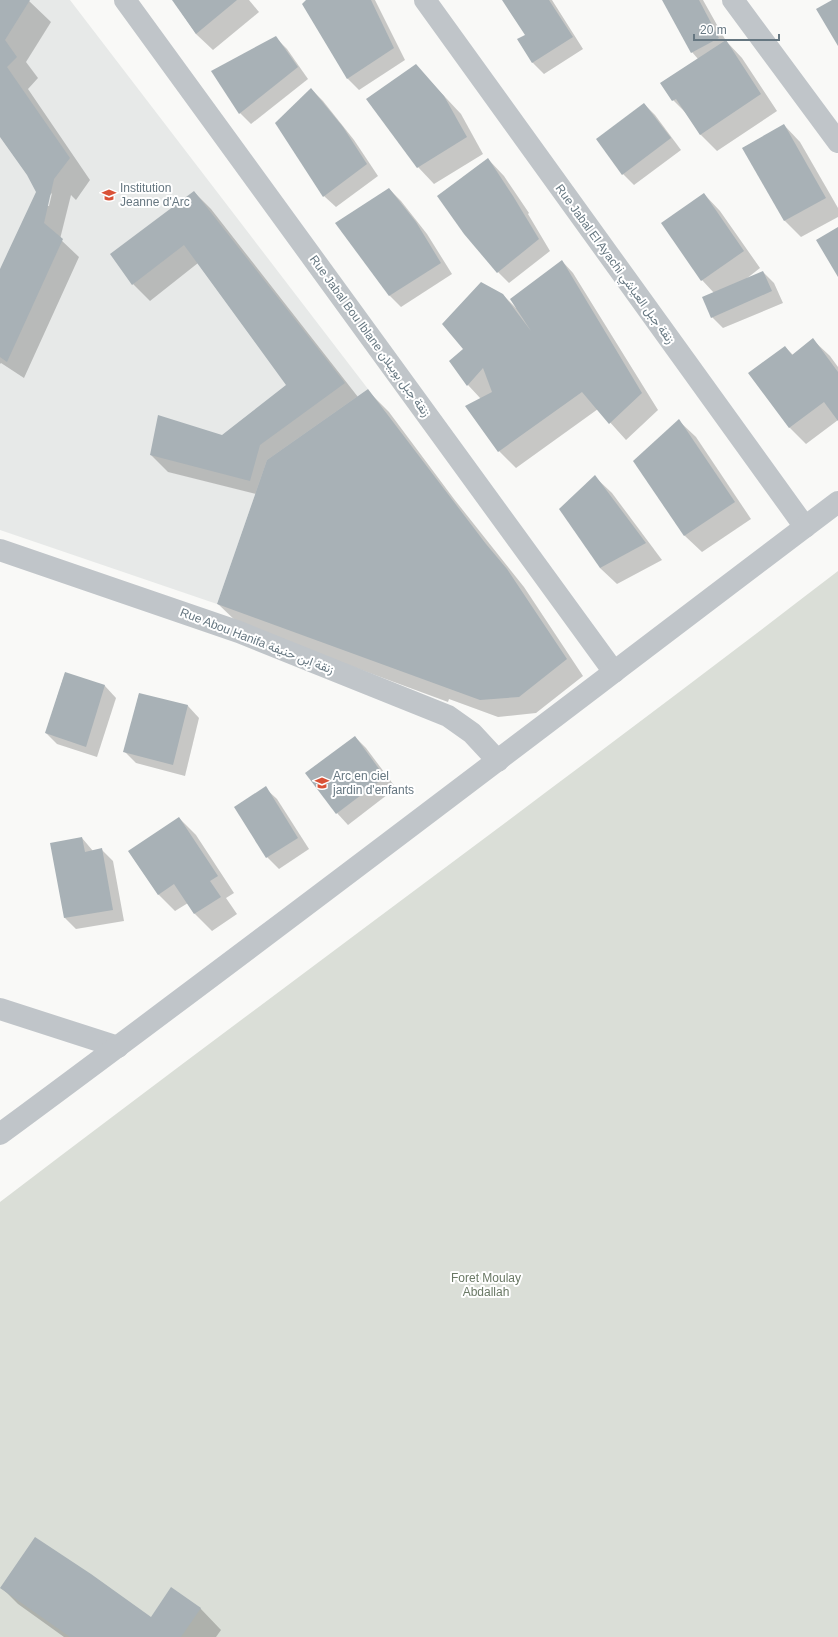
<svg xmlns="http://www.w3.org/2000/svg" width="838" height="1637" viewBox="0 0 838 1637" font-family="Arial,Vazirmatn,sans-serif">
<rect width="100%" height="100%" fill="#f9f9f7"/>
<path fill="#e7e9e8" d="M 0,0 L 70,0 L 368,389 L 267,460 L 217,604 L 0,530 Z"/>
<path fill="#daded7" d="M 838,571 L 838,1637 L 0,1637 L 0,1202 C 278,990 561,784 838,571 Z"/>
<g fill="#0003" fill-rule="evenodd">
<path d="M 0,0 L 28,0 L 51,22 L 26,62 L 38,78 L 28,89 L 90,180 L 76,200 L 71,195 L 60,239 L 79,257 L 24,378 L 1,363 L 0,364 L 0,271 L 37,192 L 28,175 L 0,136 ZM 52,193 L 49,206 L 47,206 L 49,196 Z"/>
<path d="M 173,0 L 249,0 L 259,12 L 213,50 L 196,34 Z"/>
<path d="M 308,0 L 375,0 L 405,60 L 359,90 L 348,79 L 303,4 Z"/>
<path d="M 503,0 L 552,0 L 583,49 L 544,74 L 533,63 L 518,40 L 526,35 Z"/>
<path d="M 663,0 L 703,0 L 726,41 L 742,58 L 777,111 L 717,151 L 700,134 L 689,116 L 673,100 L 698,59 L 692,52 Z"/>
<path d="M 275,37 L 287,49 L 308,79 L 251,124 L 240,113 Z"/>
<path d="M 416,66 L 461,114 L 483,154 L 434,184 L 418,167 Z"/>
<path d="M 311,89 L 323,101 L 354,140 L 378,176 L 336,207 L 324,196 Z"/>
<path d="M 644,104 L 655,115 L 681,150 L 634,185 L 623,174 Z"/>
<path d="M 784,125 L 800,142 L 838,208 L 838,217 L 801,237 L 785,221 L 743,148 Z"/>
<path d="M 488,159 L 504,176 L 529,213 L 528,214 L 550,251 L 509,283 L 498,272 Z"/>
<path d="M 389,189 L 401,201 L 427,234 L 452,274 L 401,307 L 390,296 L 337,224 Z"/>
<path d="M 194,192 L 211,209 L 358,397 L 368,391 L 389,412 L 454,499 L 524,587 L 583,676 L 536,713 L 498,717 L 449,699 L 448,702 L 240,625 L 218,604 L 256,494 L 168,472 L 151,455 L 222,436 L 287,385 L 198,263 L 150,301 L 133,284 Z"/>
<path d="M 704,194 L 720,211 L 760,268 L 746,279 L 763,272 L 774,283 L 783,303 L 723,328 L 712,317 L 714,293 L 702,280 Z"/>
<path d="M 562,261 L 573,273 L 658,410 L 626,440 L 598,409 L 516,468 L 499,451 L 481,399 L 468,385 L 464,349 L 503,295 L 516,308 Z"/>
<path d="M 813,340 L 830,356 L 838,367 L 838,420 L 806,444 L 789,427 L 785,347 L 793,355 Z"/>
<path d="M 679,421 L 696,437 L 751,519 L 702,552 L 685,536 L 635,461 Z"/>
<path d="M 595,477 L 612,493 L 662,560 L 617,584 L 600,568 Z"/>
<path d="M 65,673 L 105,686 L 116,698 L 97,757 L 57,744 L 46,733 Z"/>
<path d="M 139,694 L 188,706 L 199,718 L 185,776 L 136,763 L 125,752 Z"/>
<path d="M 355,737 L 366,748 L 396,788 L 348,825 L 337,813 Z"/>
<path d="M 265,788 L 277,799 L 309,849 L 279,869 L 267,857 L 235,807 Z"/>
<path d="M 179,818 L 196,835 L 234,893 L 226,898 L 237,914 L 212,931 L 195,914 L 188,903 L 175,911 L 158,894 Z"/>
<path d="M 82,838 L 93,851 L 102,850 L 113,861 L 124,921 L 76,929 L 65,918 Z"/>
<path d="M 1,1587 L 151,1619 L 200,1608 L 221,1630 L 216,1637 L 64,1637 L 18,1604 Z"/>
</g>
<g fill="#a8b1b6">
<path d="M 0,0 L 30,0 L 5,40 L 17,57 L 7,67 L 70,158 L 54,179 L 44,223 L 63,239 L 7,362 L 0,357 L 0,269 L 36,192 L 27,175 L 0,137 Z"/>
<path d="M 172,0 L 237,0 L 196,34 Z"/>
<path d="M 306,0 L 371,0 L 394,48 L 347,79 L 302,4 Z"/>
<path d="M 502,0 L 549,0 L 573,37 L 532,63 L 517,39 L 525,35 Z"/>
<path d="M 662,0 L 699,0 L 719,38 L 691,53 Z"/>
<path d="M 832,0 L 838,0 L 838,46 L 816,9 Z"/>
<path d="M 276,36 L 298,67 L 239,114 L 211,71 Z"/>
<path d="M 726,40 L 761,94 L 700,135 L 676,99 L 672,101 L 660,83 Z"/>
<path d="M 416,64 L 444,96 L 467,137 L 417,168 L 366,99 Z"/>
<path d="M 311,88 L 343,127 L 367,164 L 323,197 L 275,123 Z"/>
<path d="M 644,103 L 671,138 L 622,175 L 596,139 Z"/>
<path d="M 784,124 L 826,198 L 784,221 L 742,148 Z"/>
<path d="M 488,158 L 513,196 L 539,239 L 497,273 L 464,234 L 437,196 Z"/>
<path d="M 389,188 L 416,222 L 441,263 L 389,296 L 335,223 Z"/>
<path d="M 194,191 L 345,383 L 260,445 L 250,481 L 150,455 L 158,415 L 222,435 L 286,385 L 184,245 L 132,285 L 110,254 Z"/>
<path d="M 704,193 L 744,251 L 701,281 L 661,223 Z"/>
<path d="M 838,227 L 838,277 L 816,240 Z"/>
<path d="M 562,260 L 642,393 L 609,424 L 582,392 L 498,452 L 465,406 L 492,392 L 483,368 L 467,386 L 449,361 L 463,349 L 442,324 L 481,282 L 503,294 L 531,331 L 510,299 Z"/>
<path d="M 763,271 L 772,291 L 711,318 L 702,297 Z"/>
<path d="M 813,338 L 838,372 L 838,421 L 824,402 L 789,428 L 748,373 L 785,346 L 792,355 Z"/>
<path d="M 368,389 L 486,544 L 507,569 L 567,659 L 519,697 L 480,700 L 217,604 L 267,460 Z"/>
<path d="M 679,419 L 735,502 L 684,536 L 633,461 Z"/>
<path d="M 595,475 L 646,543 L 600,568 L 559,509 Z"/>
<path d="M 65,672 L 105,685 L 86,747 L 45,733 Z"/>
<path d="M 139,693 L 188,705 L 173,765 L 123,752 Z"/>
<path d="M 355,736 L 385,777 L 336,814 L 305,773 Z"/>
<path d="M 266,786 L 298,838 L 266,858 L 234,807 Z"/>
<path d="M 179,817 L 218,876 L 210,881 L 221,897 L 194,914 L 174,884 L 158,895 L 128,851 Z"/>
<path d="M 82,837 L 85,852 L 102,848 L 113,910 L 64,918 L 50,843 Z"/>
<path d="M 35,1537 L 91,1574 L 151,1617 L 171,1587 L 201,1608 L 181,1637 L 70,1637 L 0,1588 Z"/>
</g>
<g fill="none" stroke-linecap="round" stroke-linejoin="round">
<g stroke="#c0c5c9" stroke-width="22">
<path d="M 125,0 L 614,672"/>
<path d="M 425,0 L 805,527"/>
<path d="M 733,0 L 838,142"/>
<path d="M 0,550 L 239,632 L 448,716 L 472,733 L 498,761"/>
<path d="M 0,1009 L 118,1047"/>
</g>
<path stroke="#c0c5c9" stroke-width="22" d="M 0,1134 C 282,926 559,713 838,502"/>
</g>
<defs>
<symbol id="school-bare" viewBox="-9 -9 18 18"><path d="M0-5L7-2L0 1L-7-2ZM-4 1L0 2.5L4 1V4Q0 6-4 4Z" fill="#d95237" stroke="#fff" stroke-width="2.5" paint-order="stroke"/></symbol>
</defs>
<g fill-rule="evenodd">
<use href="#school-bare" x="99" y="185" width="20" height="20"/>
<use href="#school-bare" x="312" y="773" width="20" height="20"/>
</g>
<g text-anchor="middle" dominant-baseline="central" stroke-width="4" stroke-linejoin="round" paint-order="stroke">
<g font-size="12" fill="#667781" stroke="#fff" text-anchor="start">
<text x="120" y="188">Institution<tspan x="120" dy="14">Jeanne d'Arc</tspan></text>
<text x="333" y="776">Arc en ciel<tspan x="333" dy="14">jardin d'enfants</tspan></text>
</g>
<g font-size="12" fill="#667781" stroke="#fff">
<text transform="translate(615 264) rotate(54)">Rue Jabal El Ayachi زنقة جبل العياشي</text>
<text transform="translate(370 336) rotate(54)">Rue Jabal Bou Iblane زنقة جبل بويبلان</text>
<text transform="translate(257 641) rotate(21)">Rue Abou Hanifa زنقة اٍبن حنيفة</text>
</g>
<g font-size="12" fill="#6a7965" stroke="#fff">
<text x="486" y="1278">Foret Moulay<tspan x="486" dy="14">Abdallah</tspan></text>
</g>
</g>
<path d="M694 34v6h85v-6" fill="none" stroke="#667781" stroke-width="2"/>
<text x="700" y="34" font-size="12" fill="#667781" stroke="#ffffff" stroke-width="3" paint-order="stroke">20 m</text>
</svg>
